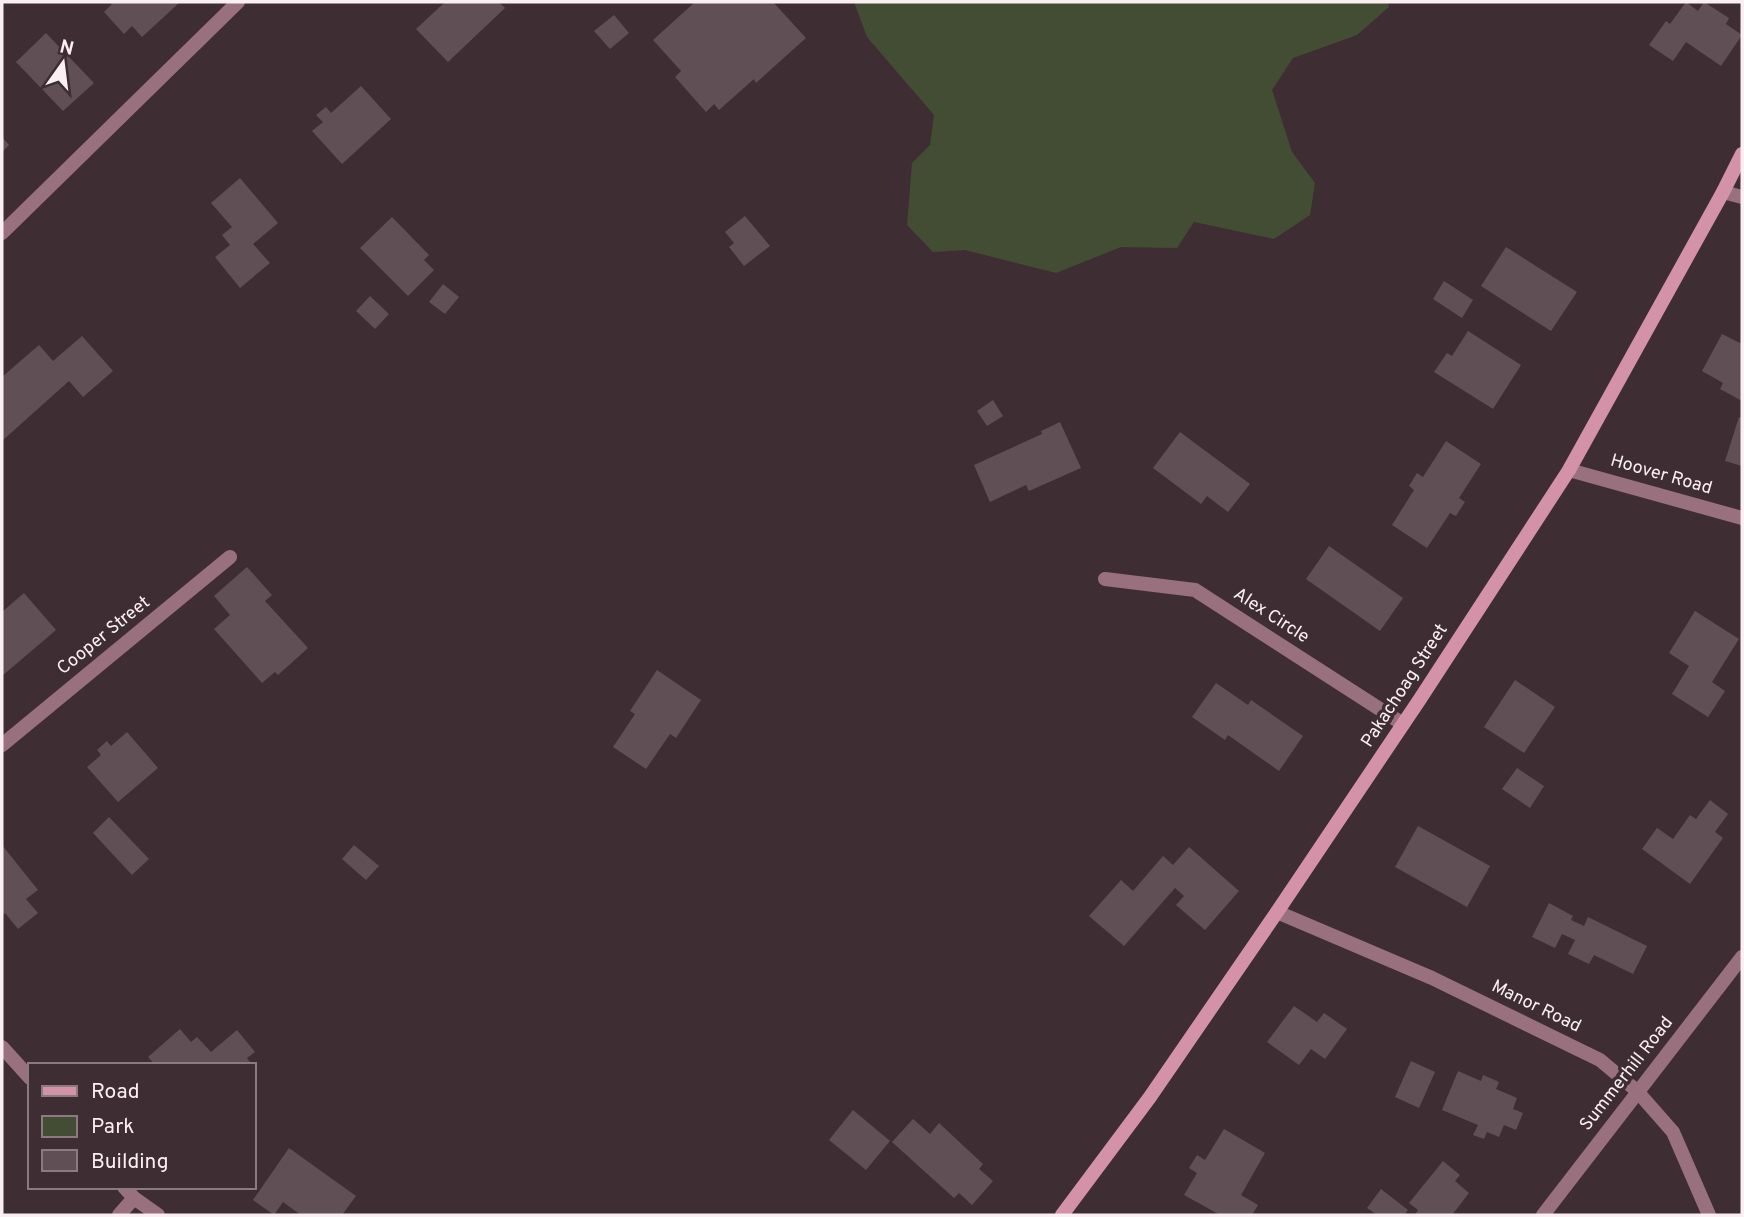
<svg xmlns="http://www.w3.org/2000/svg" width="1744" height="1217" viewBox="0 0 1744 1217" font-family="Overpass,sans-serif">
<rect width="100%" height="100%" fill="#3e2e33"/>
<path fill="#434d33" d="M 854,2 L 1388,2 L 1389,7 L 1357,35 L 1293,58 L 1272,90 L 1292,152 L 1315,183 L 1310,215 L 1274,239 L 1194,222 L 1177,248 L 1121,247 L 1056,273 L 965,250 L 933,252 L 907,225 L 912,163 L 930,145 L 934,115 L 867,37 Z"/>
<g fill="#604f54">
<path d="M 109,2 L 180,2 L 142,37 L 132,26 L 124,34 L 104,12 L 112,4 Z"/>
<path d="M 445,2 L 499,2 L 505,8 L 448,62 L 416,29 Z"/>
<path d="M 695,2 L 773,2 L 806,38 L 756,83 L 754,79 L 719,110 L 714,104 L 706,112 L 675,77 L 681,71 L 653,40 Z"/>
<path d="M 1686,2 L 1698,11 L 1704,2 L 1729,18 L 1726,24 L 1742,35 L 1721,66 L 1686,42 L 1673,61 L 1649,45 L 1666,21 L 1670,24 Z"/>
<path d="M 614,15 L 629,33 L 610,49 L 594,31 Z"/>
<path d="M 46,33 L 94,83 L 63,111 L 16,62 Z"/>
<path d="M 361,86 L 391,119 L 342,164 L 312,131 L 323,122 L 316,115 L 326,107 L 331,113 Z"/>
<path d="M 2,137 L 9,145 L 2,152 Z"/>
<path d="M 240,178 L 278,223 L 253,244 L 270,263 L 240,288 L 215,257 L 230,245 L 222,235 L 232,227 L 211,203 Z"/>
<path d="M 745,216 L 770,246 L 744,266 L 729,247 L 734,243 L 725,232 Z"/>
<path d="M 392,217 L 429,255 L 424,260 L 434,270 L 408,296 L 360,248 Z"/>
<path d="M 1506,247 L 1577,292 L 1551,331 L 1481,286 Z"/>
<path d="M 1444,281 L 1473,300 L 1462,318 L 1433,299 Z"/>
<path d="M 443,284 L 459,297 L 445,314 L 429,302 Z"/>
<path d="M 370,296 L 389,314 L 375,329 L 356,311 Z"/>
<path d="M 1468,331 L 1521,365 L 1493,409 L 1434,372 L 1447,353 L 1452,356 Z"/>
<path d="M 1722,334 L 1742,344 L 1742,401 L 1720,389 L 1723,383 L 1702,371 Z"/>
<path d="M 82,336 L 113,371 L 83,397 L 69,381 L 2,441 L 2,377 L 39,345 L 53,361 Z"/>
<path d="M 993,400 L 1003,416 L 987,426 L 977,411 Z"/>
<path d="M 1739,417 L 1742,418 L 1742,466 L 1725,461 Z"/>
<path d="M 1060,422 L 1081,468 L 1029,491 L 1026,485 L 990,502 L 974,465 L 1042,434 L 1041,431 Z"/>
<path d="M 1180,432 L 1250,484 L 1228,512 L 1207,496 L 1201,504 L 1153,468 Z"/>
<path d="M 1446,441 L 1481,464 L 1459,498 L 1465,502 L 1456,516 L 1450,513 L 1427,548 L 1392,525 L 1414,490 L 1409,486 L 1417,473 L 1423,477 Z"/>
<path d="M 1329,546 L 1403,598 L 1380,631 L 1306,579 Z"/>
<path d="M 247,567 L 272,595 L 265,601 L 308,648 L 278,675 L 275,672 L 262,683 L 214,629 L 230,615 L 214,596 Z"/>
<path d="M 24,593 L 56,630 L 2,676 L 2,612 Z"/>
<path d="M 1695,611 L 1739,639 L 1712,682 L 1725,691 L 1708,717 L 1672,694 L 1689,666 L 1669,653 Z"/>
<path d="M 657,670 L 701,700 L 676,738 L 670,734 L 646,769 L 613,747 L 635,714 L 630,711 Z"/>
<path d="M 1515,680 L 1555,707 L 1524,753 L 1484,727 Z"/>
<path d="M 1216,683 L 1248,705 L 1251,700 L 1303,736 L 1279,771 L 1228,735 L 1225,740 L 1192,717 Z"/>
<path d="M 127,732 L 158,768 L 118,802 L 87,767 L 101,755 L 97,750 L 107,741 L 111,746 Z"/>
<path d="M 1517,768 L 1544,786 L 1530,808 L 1502,789 Z"/>
<path d="M 1710,800 L 1728,814 L 1715,832 L 1723,838 L 1690,884 L 1642,849 L 1657,828 L 1673,839 L 1690,815 L 1696,819 Z"/>
<path d="M 109,817 L 149,859 L 132,875 L 93,833 Z"/>
<path d="M 1418,826 L 1490,866 L 1467,907 L 1395,867 Z"/>
<path d="M 2,845 L 38,890 L 26,899 L 38,913 L 18,929 L 5,913 L 2,916 Z"/>
<path d="M 354,845 L 379,866 L 366,880 L 342,859 Z"/>
<path d="M 1189,847 L 1239,891 L 1205,930 L 1176,905 L 1184,896 L 1175,888 L 1124,946 L 1089,916 L 1121,880 L 1133,891 L 1163,856 L 1173,865 Z"/>
<path d="M 1549,903 L 1573,916 L 1571,920 L 1584,926 L 1588,917 L 1647,946 L 1633,974 L 1594,955 L 1589,964 L 1568,954 L 1575,940 L 1562,934 L 1555,948 L 1532,937 Z"/>
<path d="M 1294,1006 L 1317,1022 L 1324,1013 L 1347,1029 L 1325,1059 L 1311,1049 L 1299,1065 L 1267,1042 Z"/>
<path d="M 180,1029 L 191,1042 L 197,1037 L 211,1052 L 237,1030 L 255,1052 L 247,1058 L 252,1065 L 155,1065 L 148,1057 Z"/>
<path d="M 1411,1061 L 1435,1072 L 1419,1108 L 1395,1097 Z"/>
<path d="M 1458,1071 L 1481,1081 L 1483,1075 L 1499,1082 L 1496,1089 L 1517,1098 L 1513,1109 L 1523,1113 L 1516,1130 L 1504,1125 L 1499,1137 L 1487,1132 L 1484,1139 L 1473,1135 L 1478,1125 L 1442,1110 Z"/>
<path d="M 853,1110 L 890,1141 L 866,1170 L 829,1140 Z"/>
<path d="M 913,1119 L 930,1134 L 939,1123 L 983,1164 L 979,1169 L 993,1181 L 972,1205 L 959,1193 L 954,1198 L 892,1142 Z"/>
<path d="M 1224,1129 L 1265,1153 L 1241,1195 L 1258,1205 L 1252,1215 L 1220,1215 L 1184,1195 L 1197,1173 L 1189,1168 L 1197,1155 L 1205,1160 Z"/>
<path d="M 289,1148 L 356,1196 L 342,1215 L 301,1215 L 283,1202 L 274,1215 L 253,1200 Z"/>
<path d="M 1443,1161 L 1460,1175 L 1455,1181 L 1469,1193 L 1452,1215 L 1415,1215 L 1418,1210 L 1409,1203 Z"/>
<path d="M 1381,1189 L 1408,1210 L 1404,1215 L 1377,1215 L 1367,1208 Z"/>
</g>
<g fill="none" stroke-linecap="round" stroke-linejoin="round">
<g stroke="#99707e" stroke-width="14">
<path d="M 1723,192 L 1742,197"/>
<path d="M 2,233 L 238,2"/>
<path d="M 1569,470 L 1742,518"/>
<path d="M 1105,579 L 1195,590 L 1403,724"/>
<path d="M 2,745 L 230,557"/>
<path d="M 1277,912 L 1432,978 L 1600,1060 L 1637,1091 L 1673,1132 L 1709,1215"/>
<path d="M 2,1047 L 30,1078"/>
<path d="M 124,1187 L 134,1198 L 158,1215"/>
<path d="M 119,1215 L 134,1198"/>
<path d="M 1543,1215 L 1742,957"/>
</g>
<path stroke="#d392a8" stroke-width="14" d="M 1062,1215 L 1150,1097 L 1277,912 L 1420,699 L 1569,470 L 1723,192 L 1742,154"/>
</g>
<g text-anchor="middle" dominant-baseline="central" stroke-width="7" stroke-linejoin="round" paint-order="stroke">
<g font-size="18" fill="#faeff2" stroke="#3e2e33">
<text transform="translate(1661 475) rotate(16)">Hoover Road</text>
<text transform="translate(1271 616) rotate(33)">Alex Circle</text>
<text transform="translate(104 636) rotate(-39)">Cooper Street</text>
<text transform="translate(1405 686) rotate(-57)">Pakachoag Street</text>
<text transform="translate(1536 1007) rotate(26)">Manor Road</text>
<text transform="translate(1627 1074) rotate(-52)">Summerhill Road</text>
</g>
</g>
<rect width="1744" height="1217" fill="none" stroke="#faeff2" stroke-width="7"/>
<rect x="28" y="1063" width="228" height="126" fill="#3e2e33" stroke="#897b7f" stroke-width="2"/>
<rect x="42" y="1086" width="35" height="10" fill="#d392a8" stroke="#897b7f" stroke-width="2"/>
<text x="91" y="1098" font-size="21" fill="#faeff2">Road</text>
<rect x="42" y="1116" width="35" height="21" fill="#434d33" stroke="#897b7f" stroke-width="2"/>
<text x="91" y="1133" font-size="21" fill="#faeff2">Park</text>
<rect x="42" y="1150" width="35" height="21" fill="#604f54" stroke="#897b7f" stroke-width="2"/>
<text x="91" y="1168" font-size="21" fill="#faeff2">Building</text>
<g transform="translate(63 63) rotate(14)" stroke="#3e2e33" stroke-width="5" paint-order="stroke">
<path d="M0-5L12 26L0 18L-12 26Z" fill="#faeff2"/>
<text y="-10" font-size="19" font-weight="bold" text-anchor="middle" fill="#faeff2">N</text>
</g>
</svg>
